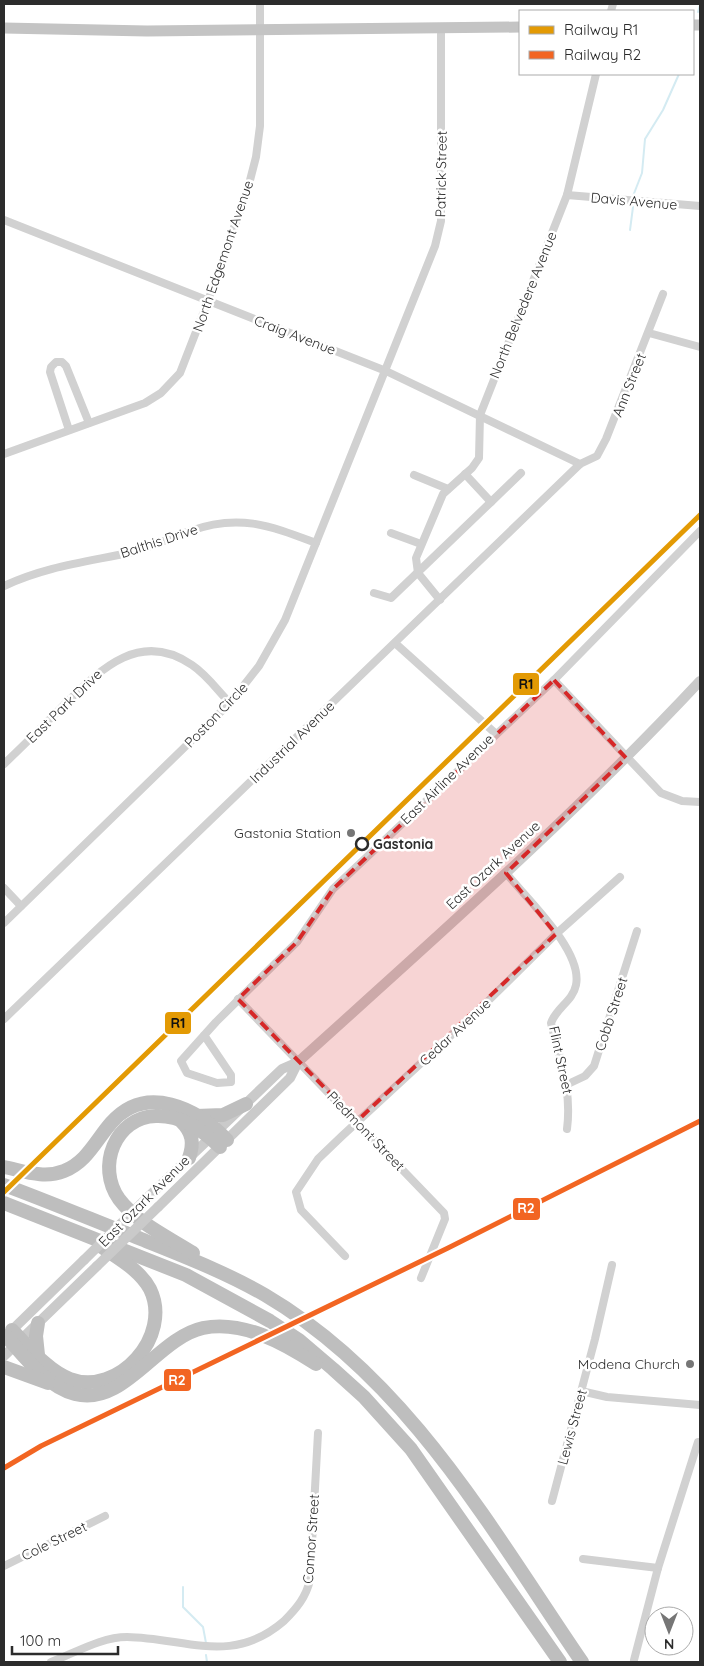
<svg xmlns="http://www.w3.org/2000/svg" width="704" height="1666" viewBox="0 0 704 1666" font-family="Quicksand,sans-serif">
<rect width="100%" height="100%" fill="#fff"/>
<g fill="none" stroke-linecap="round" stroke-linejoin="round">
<g stroke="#d4ebf2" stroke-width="2">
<path d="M 698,12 L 700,5"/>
<path d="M 633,196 L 642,173 L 645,139 L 663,110 L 679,74"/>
<path d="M 630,230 L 633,207"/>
<path d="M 183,1587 L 183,1607 L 203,1627 L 206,1643"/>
<path d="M 206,1655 L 207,1662"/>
</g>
<g stroke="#d1d1d1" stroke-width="8">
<path d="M 611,11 L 613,4"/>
<path d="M 567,195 L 700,206"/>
<path d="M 4,220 L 386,371 L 580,464"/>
<path d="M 649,333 L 700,347"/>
<path d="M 69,430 L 50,372 L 51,367 L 56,362 L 62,362 L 66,366 L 89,423"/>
<path d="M 4,454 L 145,403 L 161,393 L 180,373 L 208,301 L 248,188 L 256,157 L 260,126 L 260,4"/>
<path d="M 465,474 L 491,502 L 521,473"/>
<path d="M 414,475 L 448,489"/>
<path d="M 391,533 L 421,544"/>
<path d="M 4,586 C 47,566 87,562 133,552 C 152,547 171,537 190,531 C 239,513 271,526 316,543"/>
<path d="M 374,593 L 391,598 L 491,502"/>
<path d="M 440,600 L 418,573 L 416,558 L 443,494 L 472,468 L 479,458 L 480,415 L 567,195 L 596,74"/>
<path d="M 395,643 L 495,733"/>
<path d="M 554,680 L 661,793 L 682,801 L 700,802"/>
<path d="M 4,764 C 23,746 42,727 61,708 C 98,672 138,628 192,665 C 207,675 218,691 230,703"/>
<path d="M 506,873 C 527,899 583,951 576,985 C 573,1001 556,1008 551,1023 C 560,1060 572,1090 567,1129"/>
<path d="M 4,888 L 21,906"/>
<path d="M 4,923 L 230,703 L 259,666 L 285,620 L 435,246 L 441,221 L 441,28"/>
<path d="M 238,999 L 444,1213 L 445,1219 L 421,1278"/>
<path d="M 4,1019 L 580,464 L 597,456 L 606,439 L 663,294"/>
<path d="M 204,1035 L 231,1075 L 231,1082 L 217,1083 L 187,1073 L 181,1061 L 216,1022 L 297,942 L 333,889 L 554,680 L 700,531"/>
<path d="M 568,1084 L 585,1076 L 594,1066 L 637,931"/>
<path d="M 345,1256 L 301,1210 L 296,1192 L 318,1159 L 342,1136 L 484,1005 L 556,934 L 620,877"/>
<path d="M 581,1391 L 607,1397 L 700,1405"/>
<path d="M 552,1501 L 595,1339 L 612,1265"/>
<path d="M 583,1559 L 658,1568"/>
<path d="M 4,1566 L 105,1516"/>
<path d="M 634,1660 L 658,1568 L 698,1442 L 700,1442"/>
<path d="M 51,1662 C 75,1653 101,1637 127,1637 C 186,1638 232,1666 284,1621 C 297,1608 306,1597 310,1580 L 318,1433"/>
</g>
<g stroke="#cacaca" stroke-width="10">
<path d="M 147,1198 L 282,1069 L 298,1062 C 435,938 574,816 700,681"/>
<path d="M 158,1207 L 290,1078 L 298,1062"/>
<path d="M 8,1334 L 84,1260"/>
<path d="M 4,1356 L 97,1266"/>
</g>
<g stroke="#c4c4c4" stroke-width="11">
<path d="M 693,25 L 700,25"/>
<path d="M 4,28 L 147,31 L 520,27"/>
</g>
<g stroke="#bebebe" stroke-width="14">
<path d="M 196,1116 L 223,1115 L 246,1104"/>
<path d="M 181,1121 C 193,1133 194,1143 189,1158"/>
<path d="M 4,1167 C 24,1171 44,1179 64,1171 C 87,1162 96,1140 111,1123 C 146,1083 197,1108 227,1140"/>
<path d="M 4,1185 C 50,1202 95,1221 141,1239 C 183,1256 225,1272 265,1295 C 408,1379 491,1529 582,1662"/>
<path d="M 4,1203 L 186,1275 L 270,1321 L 299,1340 L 333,1369 L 364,1397 L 411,1449 L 560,1662"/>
<path d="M 193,1253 C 168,1237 137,1223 119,1199 C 96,1167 115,1117 156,1116 C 181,1115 203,1130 220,1147"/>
<path d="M 38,1323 L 36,1336 L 38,1355"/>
<path d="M 12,1330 C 28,1346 48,1371 70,1379 C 118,1397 173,1336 150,1289 C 140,1270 119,1259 102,1247"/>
<path d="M 6,1336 C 24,1356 47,1387 75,1394 C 124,1407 157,1338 203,1328 C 243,1320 284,1343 316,1364"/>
<path d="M 4,1367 L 48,1383"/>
</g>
<defs>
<g id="rail">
<path d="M 4,1192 L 700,515"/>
<path d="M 4,1468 L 41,1446 L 448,1248 L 700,1121"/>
</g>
</defs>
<use href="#rail" stroke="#b8b8b8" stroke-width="4"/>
<use href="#rail" stroke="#fff" stroke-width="2" stroke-dasharray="5.5" stroke-linecap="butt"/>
<g stroke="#cacaca" stroke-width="10">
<path d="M 84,1260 L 147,1198"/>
<path d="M 97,1266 L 158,1207"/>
</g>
<defs>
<path id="rail-1" d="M 4,1192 L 700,515"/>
<path id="rail-2" d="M 4,1468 L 41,1446 L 448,1248 L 700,1121"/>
</defs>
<use href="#rail-1" stroke="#fff" stroke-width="9"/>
<use href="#rail-2" stroke="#fff" stroke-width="9"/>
<use href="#rail-1" stroke="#e39a04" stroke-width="5"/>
<use href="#rail-2" stroke="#f26522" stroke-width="5"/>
</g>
<path fill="#d62828" fill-opacity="0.2" stroke="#d62828" stroke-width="4" stroke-dasharray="10 6" stroke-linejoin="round" d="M 554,680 L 626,758 L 506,873 L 556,934 L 357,1121 L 238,999 L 297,942 L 333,889 Z"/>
<g fill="#767676" stroke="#fff" stroke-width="2">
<circle cx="351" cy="833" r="5"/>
<circle cx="690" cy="1364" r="5"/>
</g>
<circle fill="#fff" stroke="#2c2c2c" stroke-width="2.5" cx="362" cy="844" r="6"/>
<g text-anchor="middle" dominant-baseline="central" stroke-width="5" stroke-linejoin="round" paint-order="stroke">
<g font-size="14" fill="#2c2c2c" stroke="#fff">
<text transform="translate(441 174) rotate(-89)">Patrick Street</text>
<text transform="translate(634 201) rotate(5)">Davis Avenue</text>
<text transform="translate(223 256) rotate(-71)">North Edgemont Avenue</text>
<text transform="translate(523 305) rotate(-68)">North Belvedere Avenue</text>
<text transform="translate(295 335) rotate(21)">Craig Avenue</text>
<text transform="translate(629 385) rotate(-68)">Ann Street</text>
<text transform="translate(159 541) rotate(-18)">Balthis Drive</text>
<text transform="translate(64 706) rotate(-44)">East Park Drive</text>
<text transform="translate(216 715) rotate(-46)">Poston Circle</text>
<text transform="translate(292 742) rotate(-44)">Industrial Avenue</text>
<text transform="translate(447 779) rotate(-44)">East Airline Avenue</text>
<text transform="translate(493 865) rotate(-43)">East Ozark Avenue</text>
<text transform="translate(611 1014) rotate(-72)">Cobb Street</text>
<text transform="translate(455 1032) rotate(-43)">Cedar Avenue</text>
<text transform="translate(561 1060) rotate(78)">Flint Street</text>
<text transform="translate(366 1131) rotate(46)">Piedmont Street</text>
<text transform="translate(144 1201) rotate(-45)">East Ozark Avenue</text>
<text transform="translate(572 1427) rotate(-75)">Lewis Street</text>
<text transform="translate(311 1539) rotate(-86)">Connor Street</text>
<text transform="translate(54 1541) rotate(-26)">Cole Street</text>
</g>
<g font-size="14" fill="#2c2c2c" stroke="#fff" text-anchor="end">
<text x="341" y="833">Gastonia Station</text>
<text x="680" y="1364">Modena Church</text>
</g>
<g font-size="14" font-weight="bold" fill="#2c2c2c" stroke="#fff" text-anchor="start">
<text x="373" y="844">Gastonia</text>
</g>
</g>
<g stroke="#fff" stroke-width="2">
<rect x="512" y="672" width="28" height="24" rx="5" fill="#e39a04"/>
<rect x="164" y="1011" width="28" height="24" rx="5" fill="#e39a04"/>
<rect x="512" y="1197" width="29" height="24" rx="5" fill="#f26522"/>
<rect x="163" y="1368" width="29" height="24" rx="5" fill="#f26522"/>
</g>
<g font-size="14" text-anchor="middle" font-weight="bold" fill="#fff">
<text x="526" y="1213">R2</text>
<text x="177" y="1385">R2</text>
</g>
<g font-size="14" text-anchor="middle" font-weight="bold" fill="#111">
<text x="526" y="689">R1</text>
<text x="178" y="1028">R1</text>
</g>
<rect width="704" height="1666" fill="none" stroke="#2c2c2c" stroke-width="10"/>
<rect x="519" y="10" width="175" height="65" fill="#ffffff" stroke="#ababab"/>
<rect x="529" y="26" width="25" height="8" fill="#e39a04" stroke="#ababab"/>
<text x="564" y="35" font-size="15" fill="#2c2c2c">Railway R1</text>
<rect x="529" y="51" width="25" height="8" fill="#f26522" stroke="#ababab"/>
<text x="564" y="60" font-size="15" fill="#2c2c2c">Railway R2</text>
<g transform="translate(669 1631) rotate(180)"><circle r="24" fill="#ffffff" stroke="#ababab"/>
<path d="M0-4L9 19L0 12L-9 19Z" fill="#767676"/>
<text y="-8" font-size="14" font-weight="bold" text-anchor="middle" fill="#2c2c2c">N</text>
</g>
<path d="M12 1646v8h106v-8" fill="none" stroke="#2c2c2c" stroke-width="2.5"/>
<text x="20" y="1646" font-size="15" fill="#2c2c2c" stroke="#ffffff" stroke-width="4" paint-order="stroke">100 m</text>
</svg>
